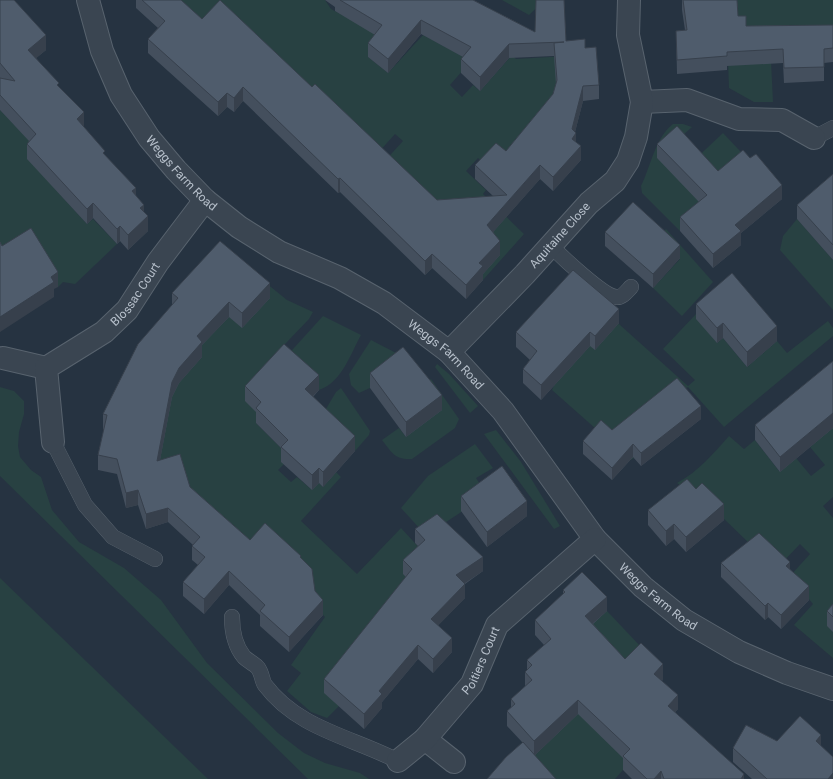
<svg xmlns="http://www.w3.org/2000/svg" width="833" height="779" viewBox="0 0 833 779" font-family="Roboto,sans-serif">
<rect width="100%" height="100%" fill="#263341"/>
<g fill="#284142">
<path d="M 167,0 L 325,0 L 331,9 L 352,20 L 401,11 L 368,57 L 388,73 L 423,35 L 464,57 L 470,62 L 450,85 L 462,97 L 473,85 L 480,91 L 512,55 L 516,59 L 566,56 L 556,83 L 548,130 L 487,166 L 478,158 L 466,171 L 486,190 L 483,194 L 524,234 L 483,280 L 479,277 L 458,237 L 382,164 L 403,141 L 395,134 L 377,154 L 202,33 Z"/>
<path d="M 502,0 L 545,0 L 529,15 Z"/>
<path d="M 736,0 L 833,0 L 833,39 L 770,40 L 773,102 L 754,102 L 729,88 L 728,61 Z"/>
<path d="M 53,104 L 54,188 L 87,224 L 93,219 L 117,244 L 75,284 L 63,282 L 58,287 L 31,243 L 0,255 L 0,110 L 22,133 Z"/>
<path d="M 673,124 L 683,124 L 692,127 L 657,158 L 689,165 L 723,133 L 756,168 L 680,231 L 642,193 L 641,186 C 651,166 655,138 673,124 Z"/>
<path d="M 797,219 L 833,260 L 833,310 L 780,250 L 783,236 Z"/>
<path d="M 666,229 L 713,282 L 682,316 L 653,288 L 680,259 L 658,238 Z"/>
<path d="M 266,283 L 287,300 L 313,312 L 309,319 L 246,385 L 253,392 L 261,417 L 256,423 L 288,455 L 284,464 L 278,470 L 291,482 L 297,477 L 312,490 L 319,483 L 323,487 L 336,472 L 341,477 L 301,521 L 357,574 L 401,528 L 425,554 L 412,583 L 339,706 L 327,718 L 311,712 L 287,691 L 301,673 L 291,665 L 325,617 L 308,599 L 238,545 L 128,463 L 159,381 L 196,350 L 228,316 Z"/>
<path d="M 696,314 L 717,343 L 723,338 L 747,367 L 777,341 L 787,353 L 828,321 L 833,328 L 833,336 L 724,427 L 688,387 L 618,440 L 634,458 L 631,460 L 552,390 L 555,383 L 610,316 L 688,386 L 695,380 L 663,349 Z"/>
<path d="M 323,316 L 361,335 C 350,355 342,382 319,390 L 284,359 Z"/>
<path d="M 371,340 L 398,354 L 370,388 L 359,393 L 351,385 L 349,374 Z"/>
<path d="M 437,364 L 449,374 L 478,406 L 470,413 L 435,367 Z"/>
<path d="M 431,379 L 459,419 L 455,428 L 412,459 C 395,460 392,453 382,440 L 399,428 L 406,437 L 422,386 Z"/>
<path d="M 0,387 L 14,391 L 24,401 L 24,414 L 19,432 L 18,446 L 20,457 L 31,470 L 41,477 L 52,510 L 79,542 L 124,568 L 161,600 L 207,663 L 278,733 L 304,753 L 325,763 L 360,773 L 369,779 L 308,779 L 0,476 Z"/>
<path d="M 341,388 L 370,431 L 369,435 L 355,451 L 320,419 L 336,392 Z"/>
<path d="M 833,427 L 833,497 L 823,506 L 833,518 L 833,658 L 794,625 L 813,604 L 790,576 L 810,554 L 800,544 L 779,566 L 750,544 L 722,517 L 677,483 C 699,471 713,454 729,436 L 744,449 L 755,440 L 779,471 L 796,458 L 811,476 L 825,465 L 810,447 Z"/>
<path d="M 496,430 L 521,462 L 560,526 L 554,529 L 484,434 Z"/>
<path d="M 475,444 L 493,468 L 476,478 L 487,495 L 434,530 L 442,553 L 401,508 L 428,476 Z"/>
<path d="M 0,578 L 208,779 L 0,779 Z"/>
<path d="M 607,611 L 641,647 L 629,763 L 615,779 L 543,779 L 534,756 L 586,630 Z"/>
</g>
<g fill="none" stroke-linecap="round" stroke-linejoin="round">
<defs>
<g id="lane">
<path d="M 814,138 L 833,128"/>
<path d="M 551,246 C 561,256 603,296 616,297 C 622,298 627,291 631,287"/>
<path d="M 53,442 L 85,505 L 113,537 L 155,559"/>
<path d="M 232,617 C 232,631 235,646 244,657 C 248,661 255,664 258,668 C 262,673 262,681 265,685 C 298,729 352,737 398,761"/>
</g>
<g id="street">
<path id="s1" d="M 88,0 L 102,51 L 121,95 L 149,138 L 176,170 L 205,200 L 239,227 L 279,252 L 340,278 L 384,303 L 449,352 L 503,411 L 595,539 L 643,587 L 684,620 L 739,652 L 787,673 L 833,689"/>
<path d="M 642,102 L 687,100 L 739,119 L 782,120 L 814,138"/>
<path id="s2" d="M 449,352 L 525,274 L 589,203 L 615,181 L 628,161 L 636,137 L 642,102 L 628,35 L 629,0"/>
<path d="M 3,358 L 46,368"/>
<path id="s3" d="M 53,442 L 46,368 L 104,332 L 127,310 L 158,262 L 205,200"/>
<path d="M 425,739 L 454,762"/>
<path id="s4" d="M 398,761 L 425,739 L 472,684 L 497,625 L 595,539"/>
</g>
</defs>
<use href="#lane" stroke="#58636e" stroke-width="16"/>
<use href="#street" stroke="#58636e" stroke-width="24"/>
<use href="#lane" stroke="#3a4551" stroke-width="15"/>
<use href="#street" stroke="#3a4551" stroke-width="22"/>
</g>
<g fill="#444f5d">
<path d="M 0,0 L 15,1 L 46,50 L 36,58 L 59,87 L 84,127 L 136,196 L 144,212 L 148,231 L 128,250 L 120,241 L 117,244 L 93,218 L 87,224 L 27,159 L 27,144 L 29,141 L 0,110 Z"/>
<path d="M 136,0 L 181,0 L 202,19 L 312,87 L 437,200 L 493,196 L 475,179 L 475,165 L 506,151 L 553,94 L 556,84 L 554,56 L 509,58 L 480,91 L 461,73 L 461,59 L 463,57 L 421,34 L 388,73 L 368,57 L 368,43 L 375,35 L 335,11 L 335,7 L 325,0 L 473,0 L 535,32 L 536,0 L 575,0 L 564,0 L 566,41 L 585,48 L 599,85 L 599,99 L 583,101 L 575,132 L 576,142 L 581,160 L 553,191 L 540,179 L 493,232 L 500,255 L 483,274 L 483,280 L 466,299 L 432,268 L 425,275 L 340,192 L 338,193 L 243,101 L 234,112 L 227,107 L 218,116 L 148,53 L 148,39 L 158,28 L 136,8 Z"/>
<path d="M 682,0 L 737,0 L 738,16 L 746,26 L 833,25 L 833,62 L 824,63 L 824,81 L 784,83 L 783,63 L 727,66 L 727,70 L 677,74 L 676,31 L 685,30 L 682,10 Z"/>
<path d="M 657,144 L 718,171 L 782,199 L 741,233 L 741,245 L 713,268 L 680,231 L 680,217 L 699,202 L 657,158 Z"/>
<path d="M 833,174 L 833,260 L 797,219 L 797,205 Z"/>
<path d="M 605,232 L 680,258 L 653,288 L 605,246 Z"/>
<path d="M 172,293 L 270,298 L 242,328 L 229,317 L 202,345 L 202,357 L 179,383 L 172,397 L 160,460 L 250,540 L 301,558 L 315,591 L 323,615 L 289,652 L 260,626 L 260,615 L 229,585 L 204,614 L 183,596 L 183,582 L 198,565 L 192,560 L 192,546 L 193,545 L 168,522 L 146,529 L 138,505 L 126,508 L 117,474 L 98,470 L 98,455 L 104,429 L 103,429 L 103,414 L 172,305 Z"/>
<path d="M 696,304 L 777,341 L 747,367 L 723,338 L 717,343 L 696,319 Z"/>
<path d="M 619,323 L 595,350 L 590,346 L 541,400 L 523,383 L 523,369 L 530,360 L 516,347 L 516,332 Z"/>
<path d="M 833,361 L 833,428 L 780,472 L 755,440 L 755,425 Z"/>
<path d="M 370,373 L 442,410 L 406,437 L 370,388 Z"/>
<path d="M 245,386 L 319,390 L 313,397 L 355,451 L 323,487 L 319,483 L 312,490 L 281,462 L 281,448 L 256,423 L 256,412 L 245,401 Z"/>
<path d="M 701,419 L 641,466 L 633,457 L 612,480 L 583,454 L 583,441 L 612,430 Z"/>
<path d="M 461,496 L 527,516 L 487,547 L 461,511 Z"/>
<path d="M 648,510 L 724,520 L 686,552 L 674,539 L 666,546 L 648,525 Z"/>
<path d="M 415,529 L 483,571 L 465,584 L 465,598 L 438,625 L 452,652 L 433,673 L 418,659 L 382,702 L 382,708 L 364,729 L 324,693 L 324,679 L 406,577 L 403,574 L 403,560 L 418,546 L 415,543 Z"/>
<path d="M 721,563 L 790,570 L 809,600 L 781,629 L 768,617 L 765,620 L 721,577 Z"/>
<path d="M 563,590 L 607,611 L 593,624 L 625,659 L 663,679 L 662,680 L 678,709 L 675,712 L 744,779 L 632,779 L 623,770 L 623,758 L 578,714 L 535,755 L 522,742 L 507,726 L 507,711 L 511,708 L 511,699 L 525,687 L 525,672 L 527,670 L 527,660 L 544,645 L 535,635 L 535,620 L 563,594 Z"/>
<path d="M 833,604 L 833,632 L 827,626 L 827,611 Z"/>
<path d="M 777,741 L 821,746 L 833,779 L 752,779 L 733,762 L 733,748 Z"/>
</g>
<g fill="#37404c">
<path d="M 421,20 L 421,34 L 388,73 L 388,59 Z"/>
<path d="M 46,35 L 46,50 L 28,65 L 28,50 Z"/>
<path d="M 509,44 L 509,58 L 480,91 L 480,77 Z"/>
<path d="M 583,86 L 583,101 L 574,136 L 576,133 L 576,147 L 572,139 L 572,129 Z"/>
<path d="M 243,87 L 243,101 L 234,112 L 234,98 Z"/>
<path d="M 227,93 L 227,107 L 218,116 L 218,102 Z"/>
<path d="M 84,112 L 84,127 L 77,119 Z"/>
<path d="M 581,146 L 581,160 L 553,191 L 553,177 Z"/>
<path d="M 540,165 L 540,179 L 487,239 L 487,225 Z"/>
<path d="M 340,178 L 340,192 L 338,193 L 338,179 Z"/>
<path d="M 782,185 L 782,199 L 741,233 L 741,245 L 713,268 L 713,254 L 735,225 Z"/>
<path d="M 136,188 L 136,203 L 132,191 Z"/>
<path d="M 93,203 L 93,218 L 87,224 L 87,209 Z"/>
<path d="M 144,205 L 144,220 L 140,208 Z"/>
<path d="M 148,216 L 148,231 L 128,250 L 128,235 Z"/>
<path d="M 120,226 L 120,241 L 117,244 L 117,229 Z"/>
<path d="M 500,241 L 500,255 L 483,274 L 483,280 L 466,299 L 466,285 L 479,263 Z"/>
<path d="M 680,245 L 680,258 L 653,288 L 653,274 Z"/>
<path d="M 432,254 L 432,268 L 425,275 L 425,261 Z"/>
<path d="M 58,272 L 58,287 L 54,289 L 54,297 L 0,332 L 0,317 L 51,277 Z"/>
<path d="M 270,283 L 270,298 L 242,328 L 242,313 Z"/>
<path d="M 229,302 L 229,317 L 202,345 L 202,357 L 179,383 L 172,397 L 157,476 L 157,461 L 172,382 L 179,368 L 197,336 Z"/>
<path d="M 619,309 L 619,323 L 595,350 L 595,336 Z"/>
<path d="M 723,323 L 723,338 L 717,343 L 717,328 Z"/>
<path d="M 777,326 L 777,341 L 747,367 L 747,352 Z"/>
<path d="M 590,332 L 590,346 L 541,400 L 541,385 Z"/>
<path d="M 319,375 L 319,390 L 305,404 L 305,389 Z"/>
<path d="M 442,395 L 442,410 L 406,437 L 406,422 Z"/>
<path d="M 701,406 L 701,419 L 641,466 L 641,453 Z"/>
<path d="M 833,413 L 833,428 L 780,472 L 780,457 Z"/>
<path d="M 355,436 L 355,451 L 323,487 L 323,472 Z"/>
<path d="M 633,444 L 633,457 L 612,480 L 612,468 Z"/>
<path d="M 319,468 L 319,483 L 312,490 L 312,475 Z"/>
<path d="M 138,490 L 138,505 L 126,508 L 126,493 Z"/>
<path d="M 527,501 L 527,516 L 487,547 L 487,532 Z"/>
<path d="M 724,504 L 724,520 L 686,552 L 686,537 Z"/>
<path d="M 168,508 L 168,522 L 146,529 L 146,514 Z"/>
<path d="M 674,524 L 674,539 L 666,546 L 666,531 Z"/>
<path d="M 483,557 L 483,571 L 456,589 L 456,575 Z"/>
<path d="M 790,562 L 790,576 L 786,566 Z"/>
<path d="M 229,571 L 229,585 L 204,614 L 204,599 Z"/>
<path d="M 465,584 L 465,598 L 431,633 L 431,619 Z"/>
<path d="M 809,586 L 809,600 L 781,629 L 781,615 Z"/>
<path d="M 607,597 L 607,611 L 585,630 L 585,616 Z"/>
<path d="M 323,600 L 323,615 L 289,652 L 289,637 Z"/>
<path d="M 768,603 L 768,617 L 765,620 L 765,606 Z"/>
<path d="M 452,638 L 452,652 L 433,673 L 433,659 Z"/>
<path d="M 418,645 L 418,659 L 382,702 L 382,708 L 364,729 L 364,714 L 379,691 Z"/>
<path d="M 663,664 L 663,679 L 654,688 L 654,674 Z"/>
<path d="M 678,695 L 678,709 L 668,720 L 668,706 Z"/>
<path d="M 578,700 L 578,714 L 534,756 L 534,741 Z"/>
<path d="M 821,735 L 821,749 L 816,741 Z"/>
<path d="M 661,771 L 661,779 L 654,779 Z"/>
<path d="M 833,773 L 833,779 L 828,779 Z"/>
<path d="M 744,774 L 744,779 L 741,779 Z"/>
</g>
<g fill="#4f5c6c" stroke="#37404c">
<path d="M 0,0 L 14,0 L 46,35 L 28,50 L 59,83 L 57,85 L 84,112 L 77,119 L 105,151 L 103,153 L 136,188 L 132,191 L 144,205 L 140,208 L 148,216 L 128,235 L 120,226 L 117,229 L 93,203 L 87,209 L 27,144 L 36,134 L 0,95 L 0,78 L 15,81 L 0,63 Z"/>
<path d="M 142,0 L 181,0 L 202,19 L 220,0 L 312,87 L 315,84 L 437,200 L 507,195 L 475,165 L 496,143 L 506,151 L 553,94 L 557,80 L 554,43 L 564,42 L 509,44 L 480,77 L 461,59 L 471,47 L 421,20 L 388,59 L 368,43 L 382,25 L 340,0 L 473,0 L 535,32 L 536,0 L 564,0 L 566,41 L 585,39 L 585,48 L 596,47 L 599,85 L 583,86 L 572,129 L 576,133 L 572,139 L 581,146 L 553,177 L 540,165 L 487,225 L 500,241 L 479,263 L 483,266 L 466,285 L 432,254 L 425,261 L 340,178 L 338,179 L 243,87 L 234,98 L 227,93 L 218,102 L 148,39 L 165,21 Z"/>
<path d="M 683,0 L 737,0 L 738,16 L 746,16 L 746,26 L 833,25 L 833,48 L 824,49 L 824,67 L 784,68 L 783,49 L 727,52 L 727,56 L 677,60 L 676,31 L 687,30 Z"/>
<path d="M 677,126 L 718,171 L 743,150 L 750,158 L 756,154 L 782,185 L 735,225 L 741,231 L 713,254 L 680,217 L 707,195 L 657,144 Z"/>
<path d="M 833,174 L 833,245 L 797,205 Z"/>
<path d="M 633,202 L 680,245 L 653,274 L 605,232 Z"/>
<path d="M 31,228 L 58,272 L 51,277 L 54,282 L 0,317 L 0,242 L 2,246 Z"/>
<path d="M 220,241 L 270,283 L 242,313 L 229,302 L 197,336 L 202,342 L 179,368 L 172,382 L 157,461 L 180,454 L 190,487 L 250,540 L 265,523 L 301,556 L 300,557 L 312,569 L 315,591 L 323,600 L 289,637 L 260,611 L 265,605 L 229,571 L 204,599 L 183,582 L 205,557 L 192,546 L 200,537 L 168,508 L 146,514 L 138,490 L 126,493 L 117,459 L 98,455 L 107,415 L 103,414 L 138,344 L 178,298 L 172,293 Z"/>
<path d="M 573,270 L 619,309 L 595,336 L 590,332 L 541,385 L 523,369 L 537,351 L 516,332 Z"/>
<path d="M 732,273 L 777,326 L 747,352 L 723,323 L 717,328 L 696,304 Z"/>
<path d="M 284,344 L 319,375 L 305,389 L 355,436 L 323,472 L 319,468 L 312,475 L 281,447 L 288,440 L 256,408 L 261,402 L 245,386 Z"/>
<path d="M 403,347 L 442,395 L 406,422 L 370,373 Z"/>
<path d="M 833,361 L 833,413 L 780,457 L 755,425 Z"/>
<path d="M 677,378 L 701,406 L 641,453 L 633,444 L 612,468 L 583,441 L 601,420 L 612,430 Z"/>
<path d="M 502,466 L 527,501 L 487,532 L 461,496 Z"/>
<path d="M 687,479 L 696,489 L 702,483 L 724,504 L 686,537 L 674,524 L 666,531 L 648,510 Z"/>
<path d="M 437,514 L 483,557 L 456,575 L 465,584 L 431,619 L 452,638 L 433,659 L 418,645 L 379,691 L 382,694 L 364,714 L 324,679 L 412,569 L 403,560 L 425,540 L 415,529 Z"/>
<path d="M 759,533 L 790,562 L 786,566 L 809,586 L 781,615 L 768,603 L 765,606 L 721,563 Z"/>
<path d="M 582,572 L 607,597 L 585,616 L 625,659 L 641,643 L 663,664 L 654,674 L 678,695 L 668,706 L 744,774 L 741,779 L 664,779 L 661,771 L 654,779 L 647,779 L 623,756 L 630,749 L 578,700 L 534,741 L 507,711 L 515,704 L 511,699 L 532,680 L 525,672 L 532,665 L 527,660 L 551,639 L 535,620 L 565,592 L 563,590 Z"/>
<path d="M 833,604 L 833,617 L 827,611 Z"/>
<path d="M 800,716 L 821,735 L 816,741 L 833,757 L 833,773 L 828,779 L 767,779 L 733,748 L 746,725 L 777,741 Z"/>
<path d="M 523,742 L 556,779 L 487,779 L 506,757 Z"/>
</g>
<g text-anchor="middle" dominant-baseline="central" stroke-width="3" stroke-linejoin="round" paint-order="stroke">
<g font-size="12" fill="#b7c0cb" stroke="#1f2a36">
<text stroke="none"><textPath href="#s1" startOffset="200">Weggs Farm Road</textPath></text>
<text stroke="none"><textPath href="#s2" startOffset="161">Aquitaine Close</textPath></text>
<text stroke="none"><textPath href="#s3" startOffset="192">Blossac Court</textPath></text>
<text stroke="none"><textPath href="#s1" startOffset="524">Weggs Farm Road</textPath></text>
<text stroke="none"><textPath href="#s1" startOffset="848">Weggs Farm Road</textPath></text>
<text stroke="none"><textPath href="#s4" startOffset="132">Poitiers Court</textPath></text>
</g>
</g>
</svg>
